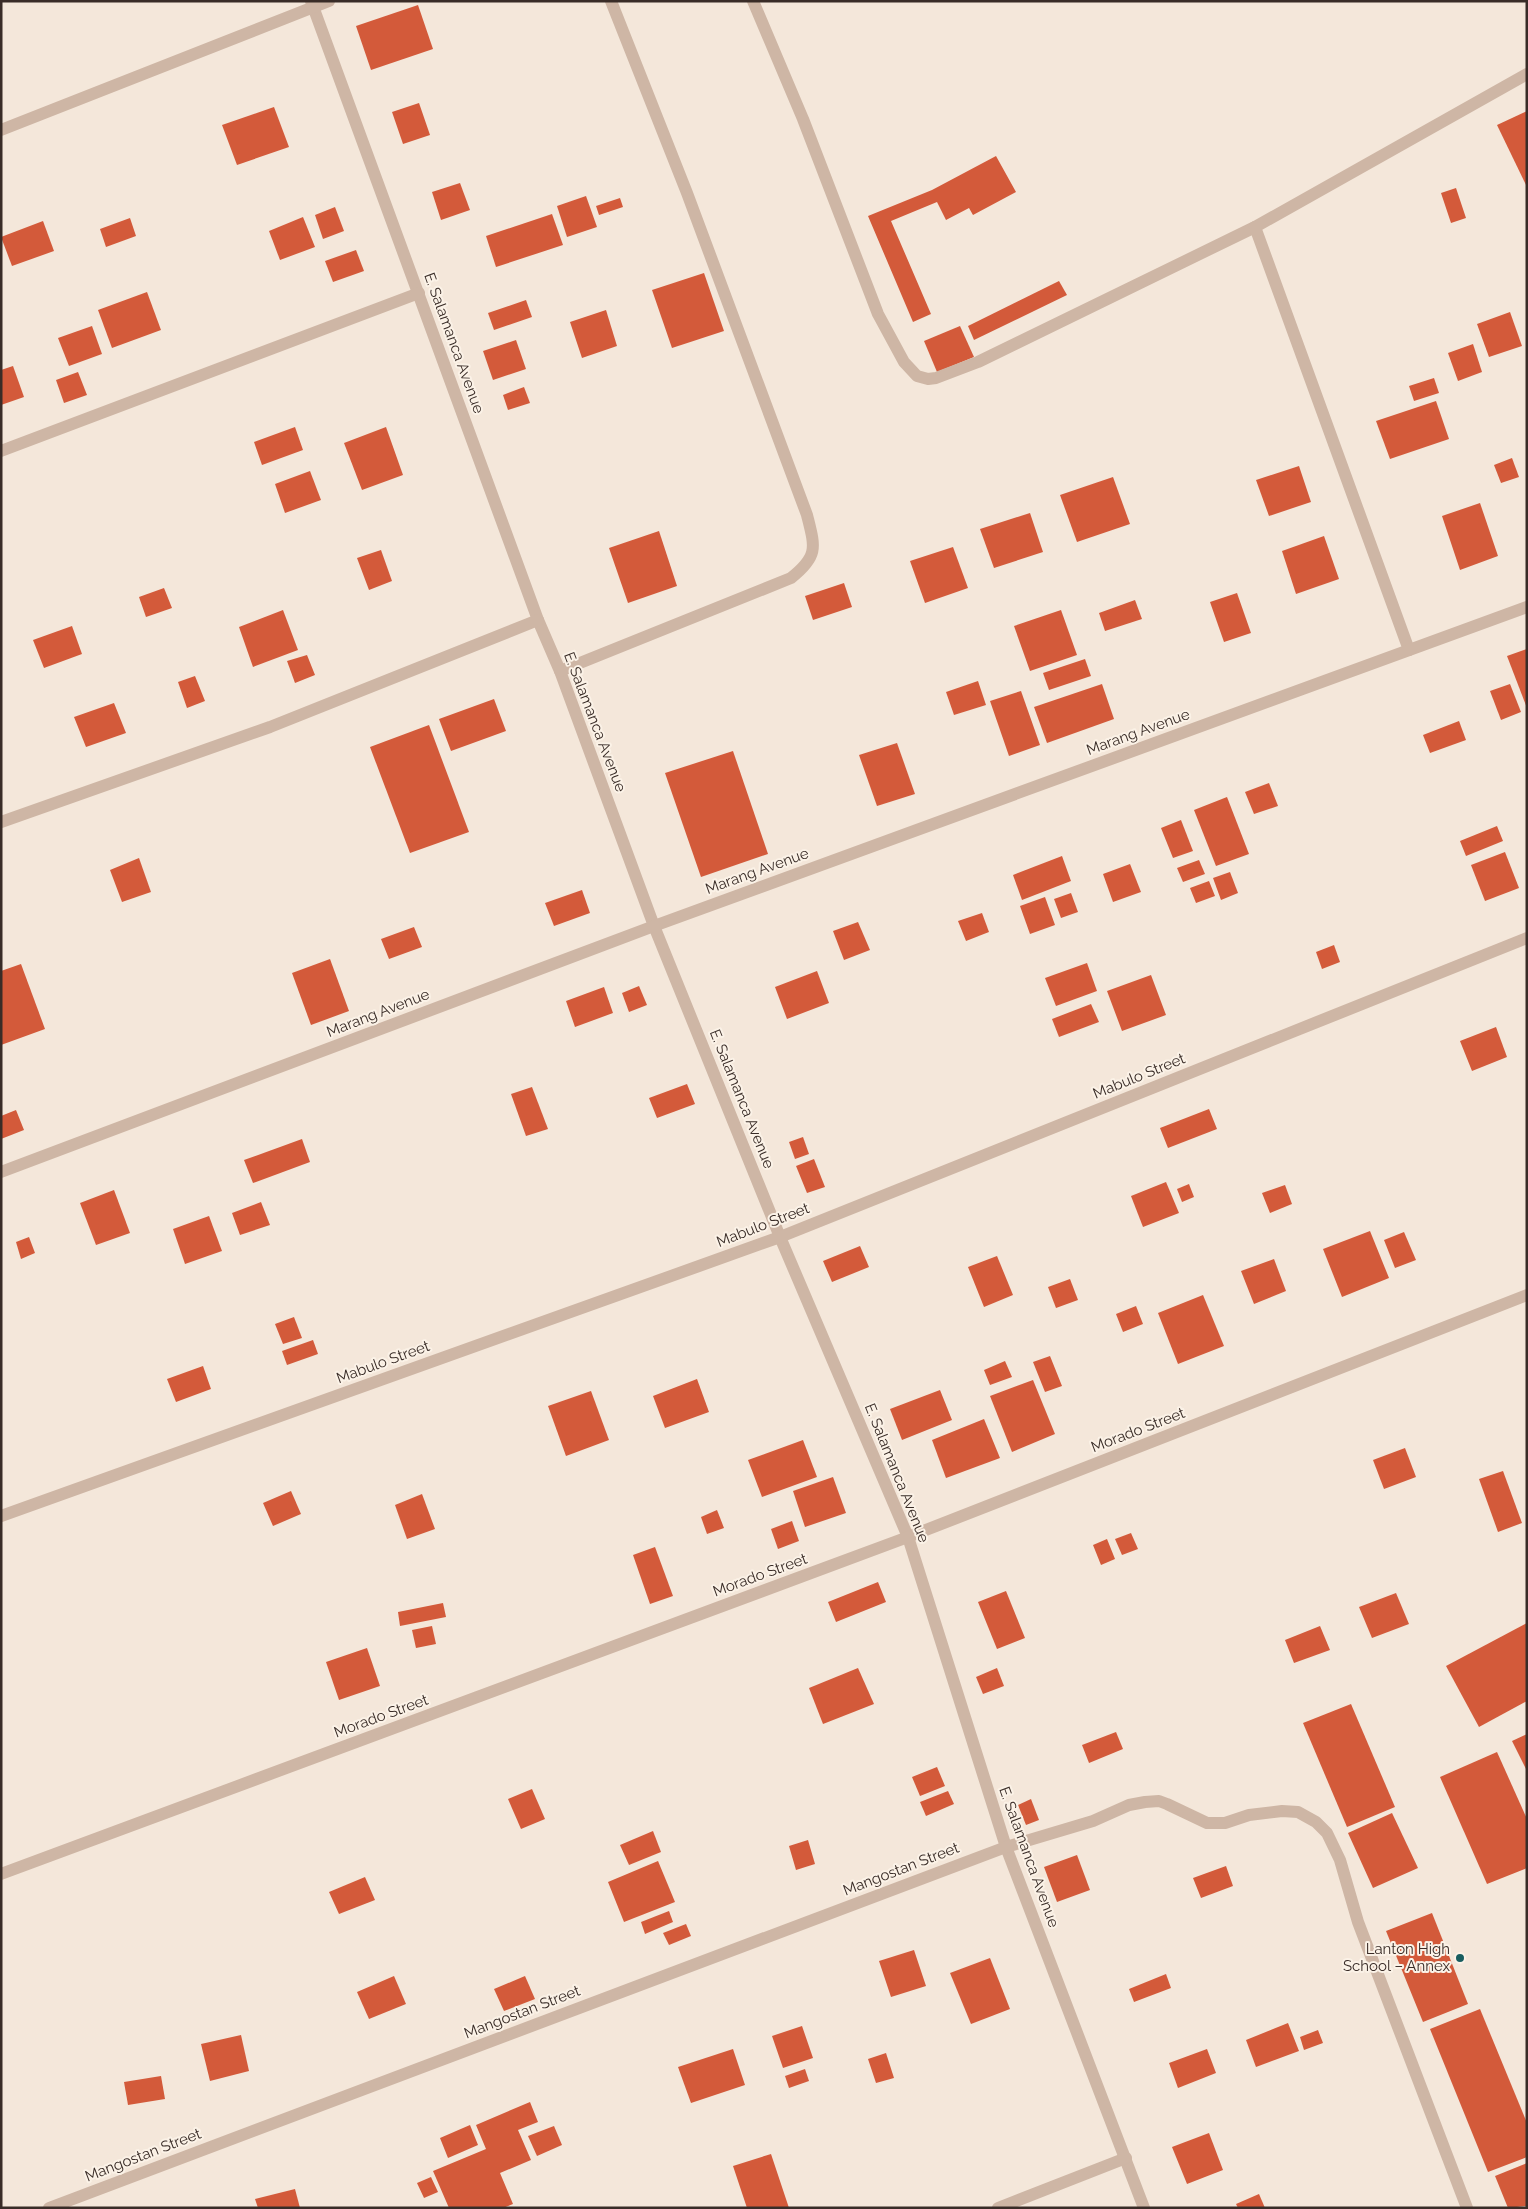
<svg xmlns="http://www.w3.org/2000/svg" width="1528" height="2209" viewBox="0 0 1528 2209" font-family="Raleway,sans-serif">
<rect width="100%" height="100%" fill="#f4e7da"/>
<g fill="#d35a3a">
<path d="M 418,5 L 433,49 L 371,70 L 356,26 Z"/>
<path d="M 419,103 L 430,135 L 403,144 L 392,112 Z"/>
<path d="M 274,107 L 289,147 L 237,165 L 222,125 Z"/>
<path d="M 1527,111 L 1527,187 L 1497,125 Z"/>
<path d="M 996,156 L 1016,192 L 973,215 L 969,208 L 946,220 L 937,202 L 891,221 L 931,314 L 913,322 L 868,216 L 932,190 Z"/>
<path d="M 460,183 L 470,210 L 441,220 L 432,192 Z"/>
<path d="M 1456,188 L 1466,218 L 1451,223 L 1441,193 Z"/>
<path d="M 586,196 L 597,227 L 567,237 L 557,206 Z"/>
<path d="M 620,198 L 623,207 L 599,215 L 596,206 Z"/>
<path d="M 335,207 L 344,231 L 323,239 L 315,215 Z"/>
<path d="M 552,214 L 563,245 L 496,267 L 486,236 Z"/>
<path d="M 303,217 L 315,247 L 280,260 L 269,231 Z"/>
<path d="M 130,218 L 136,236 L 106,247 L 100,229 Z"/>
<path d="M 43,221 L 54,251 L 12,266 L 1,237 Z"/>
<path d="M 356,250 L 364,271 L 333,282 L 325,261 Z"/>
<path d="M 704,273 L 724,331 L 672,348 L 652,290 Z"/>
<path d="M 1059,281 L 1067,295 L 974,340 L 968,326 Z"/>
<path d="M 147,292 L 161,330 L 112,348 L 98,310 Z"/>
<path d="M 526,300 L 532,317 L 494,330 L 488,313 Z"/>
<path d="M 606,310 L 617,346 L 582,358 L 570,322 Z"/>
<path d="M 1510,312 L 1522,346 L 1489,357 L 1477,324 Z"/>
<path d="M 92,326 L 102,354 L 69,366 L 58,338 Z"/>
<path d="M 960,326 L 974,357 L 937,372 L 924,341 Z"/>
<path d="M 516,340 L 526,369 L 493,380 L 483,351 Z"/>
<path d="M 1473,344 L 1482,372 L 1458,381 L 1448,353 Z"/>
<path d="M 13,366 L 24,397 L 1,405 L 1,370 Z"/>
<path d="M 78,372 L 87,395 L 64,403 L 56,380 Z"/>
<path d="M 1434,378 L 1439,393 L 1414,401 L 1409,386 Z"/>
<path d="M 524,387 L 530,403 L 508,410 L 503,395 Z"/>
<path d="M 1436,401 L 1449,439 L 1390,459 L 1376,421 Z"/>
<path d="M 295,427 L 303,450 L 262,465 L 254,442 Z"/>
<path d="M 386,427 L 403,475 L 362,490 L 344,443 Z"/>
<path d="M 1512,458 L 1519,477 L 1501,483 L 1494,465 Z"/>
<path d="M 1299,466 L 1311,502 L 1269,516 L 1256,480 Z"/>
<path d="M 310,471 L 321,500 L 285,513 L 275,484 Z"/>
<path d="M 1113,477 L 1130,524 L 1077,542 L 1060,495 Z"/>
<path d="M 1480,503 L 1498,556 L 1460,570 L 1442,516 Z"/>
<path d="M 1030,513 L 1043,552 L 994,568 L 980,529 Z"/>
<path d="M 659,531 L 677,586 L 628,603 L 609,548 Z"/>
<path d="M 1324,536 L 1339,579 L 1296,594 L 1282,551 Z"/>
<path d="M 953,547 L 968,588 L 925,603 L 910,561 Z"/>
<path d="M 381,550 L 392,581 L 369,590 L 357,558 Z"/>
<path d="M 844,583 L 852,607 L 813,620 L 805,596 Z"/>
<path d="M 164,588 L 172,608 L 146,617 L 139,597 Z"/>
<path d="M 1237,593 L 1251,633 L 1224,642 L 1210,602 Z"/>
<path d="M 1135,600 L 1142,619 L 1105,631 L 1099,613 Z"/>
<path d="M 283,610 L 298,650 L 253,667 L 239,627 Z"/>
<path d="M 1061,610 L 1077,655 L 1030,671 L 1014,626 Z"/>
<path d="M 72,626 L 82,654 L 44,668 L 33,640 Z"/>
<path d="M 1527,649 L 1527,708 L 1507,656 Z"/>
<path d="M 307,655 L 315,675 L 295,683 L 287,661 Z"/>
<path d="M 1085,659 L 1091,676 L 1049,690 L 1043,673 Z"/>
<path d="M 195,676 L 205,701 L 187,708 L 178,682 Z"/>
<path d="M 978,681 L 986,705 L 954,715 L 946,692 Z"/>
<path d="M 1102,684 L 1114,719 L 1047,743 L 1034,707 Z"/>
<path d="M 1510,684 L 1521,712 L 1501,720 L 1490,691 Z"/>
<path d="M 1021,691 L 1040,745 L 1009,756 L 990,701 Z"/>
<path d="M 494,699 L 506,731 L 451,751 L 439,719 Z"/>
<path d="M 114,703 L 126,733 L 86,747 L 74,717 Z"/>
<path d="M 1459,721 L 1466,740 L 1430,753 L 1423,735 Z"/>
<path d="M 429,725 L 469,832 L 410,853 L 370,747 Z"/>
<path d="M 897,743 L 915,794 L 877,806 L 859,755 Z"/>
<path d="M 733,751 L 768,854 L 701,877 L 665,773 Z"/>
<path d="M 1269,783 L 1278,806 L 1254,814 L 1245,792 Z"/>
<path d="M 1227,797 L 1249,854 L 1216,866 L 1194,810 Z"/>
<path d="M 1181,820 L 1193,851 L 1173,858 L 1161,828 Z"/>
<path d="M 1497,826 L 1503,841 L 1466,856 L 1460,841 Z"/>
<path d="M 1505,852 L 1519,888 L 1485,901 L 1471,865 Z"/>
<path d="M 1062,856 L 1071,881 L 1022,900 L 1013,875 Z"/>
<path d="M 139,858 L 151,892 L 122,902 L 110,870 Z"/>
<path d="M 1199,860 L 1205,874 L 1183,882 L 1177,868 Z"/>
<path d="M 1130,864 L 1141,892 L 1113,902 L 1103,874 Z"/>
<path d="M 1230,872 L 1238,893 L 1221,900 L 1213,878 Z"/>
<path d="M 1209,881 L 1215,896 L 1196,903 L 1190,888 Z"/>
<path d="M 582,890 L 590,913 L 554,926 L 545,903 Z"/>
<path d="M 1071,893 L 1078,912 L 1061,918 L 1054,899 Z"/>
<path d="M 1045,897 L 1055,925 L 1030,934 L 1020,906 Z"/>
<path d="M 982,913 L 989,932 L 966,941 L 958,921 Z"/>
<path d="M 858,922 L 870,950 L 844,960 L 833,931 Z"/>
<path d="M 414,927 L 422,947 L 389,959 L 381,939 Z"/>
<path d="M 1334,945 L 1340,962 L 1322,969 L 1316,952 Z"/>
<path d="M 330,959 L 349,1011 L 311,1025 L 292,973 Z"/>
<path d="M 1087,963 L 1097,991 L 1056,1006 L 1045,978 Z"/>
<path d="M 21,964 L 45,1029 L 1,1045 L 1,971 Z"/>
<path d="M 817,971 L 829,1003 L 787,1019 L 775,987 Z"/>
<path d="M 1151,975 L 1166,1015 L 1122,1031 L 1107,991 Z"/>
<path d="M 639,986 L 647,1005 L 629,1012 L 622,993 Z"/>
<path d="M 604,987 L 613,1013 L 575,1027 L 566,1001 Z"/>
<path d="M 1091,1004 L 1099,1022 L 1059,1037 L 1052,1019 Z"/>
<path d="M 1496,1027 L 1507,1057 L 1472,1071 L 1460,1041 Z"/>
<path d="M 687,1084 L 695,1104 L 657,1118 L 649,1098 Z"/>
<path d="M 532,1087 L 548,1129 L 526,1136 L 511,1094 Z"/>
<path d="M 1209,1109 L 1217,1129 L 1168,1148 L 1160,1128 Z"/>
<path d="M 16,1110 L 24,1130 L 1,1139 L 1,1116 Z"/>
<path d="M 803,1137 L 809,1154 L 795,1159 L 789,1142 Z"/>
<path d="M 302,1139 L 310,1162 L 253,1183 L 244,1160 Z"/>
<path d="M 814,1159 L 825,1187 L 807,1193 L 796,1166 Z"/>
<path d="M 1166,1182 L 1179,1213 L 1143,1227 L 1131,1196 Z"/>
<path d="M 1189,1184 L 1194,1197 L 1182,1202 L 1177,1189 Z"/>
<path d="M 1285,1185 L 1292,1204 L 1270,1213 L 1262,1193 Z"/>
<path d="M 114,1190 L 130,1233 L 96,1245 L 80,1203 Z"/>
<path d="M 261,1202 L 270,1225 L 240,1235 L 232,1213 Z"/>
<path d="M 209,1216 L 222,1251 L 185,1264 L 173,1229 Z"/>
<path d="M 1370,1231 L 1389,1278 L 1342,1297 L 1323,1249 Z"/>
<path d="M 1404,1232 L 1416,1260 L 1395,1268 L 1384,1240 Z"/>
<path d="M 29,1237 L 35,1253 L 21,1259 L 16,1242 Z"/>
<path d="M 860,1246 L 869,1267 L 832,1282 L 823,1261 Z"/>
<path d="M 997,1256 L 1013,1295 L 984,1307 L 968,1267 Z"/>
<path d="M 1274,1259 L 1286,1291 L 1254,1304 L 1241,1271 Z"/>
<path d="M 1070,1279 L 1078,1300 L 1056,1308 L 1048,1287 Z"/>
<path d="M 1203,1295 L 1224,1346 L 1178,1364 L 1158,1313 Z"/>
<path d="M 1136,1306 L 1143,1324 L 1123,1332 L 1116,1314 Z"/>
<path d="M 294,1317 L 302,1338 L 283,1344 L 275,1324 Z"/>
<path d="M 313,1340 L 318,1354 L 287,1365 L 282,1351 Z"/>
<path d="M 1050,1356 L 1062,1386 L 1045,1392 L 1033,1362 Z"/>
<path d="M 1005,1361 L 1012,1377 L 990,1385 L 984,1370 Z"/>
<path d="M 203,1366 L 211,1389 L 176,1402 L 167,1379 Z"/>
<path d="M 697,1379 L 709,1412 L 665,1428 L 653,1396 Z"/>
<path d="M 1033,1380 L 1055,1434 L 1012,1452 L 990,1396 Z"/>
<path d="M 940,1390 L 952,1420 L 902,1440 L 890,1409 Z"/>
<path d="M 591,1391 L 609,1440 L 566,1456 L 548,1406 Z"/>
<path d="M 984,1419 L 1000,1458 L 946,1478 L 932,1440 Z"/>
<path d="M 803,1440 L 817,1477 L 762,1497 L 748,1460 Z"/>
<path d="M 1405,1448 L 1416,1477 L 1384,1489 L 1373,1460 Z"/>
<path d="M 1503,1471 L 1522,1523 L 1498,1532 L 1479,1479 Z"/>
<path d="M 833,1477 L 846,1513 L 805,1527 L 793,1491 Z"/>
<path d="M 291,1491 L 301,1514 L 273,1526 L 263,1503 Z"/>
<path d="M 422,1494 L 435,1529 L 407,1539 L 395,1505 Z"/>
<path d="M 717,1510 L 724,1528 L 707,1534 L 701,1517 Z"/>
<path d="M 792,1521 L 799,1541 L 778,1549 L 771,1529 Z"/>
<path d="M 1131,1533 L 1138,1549 L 1122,1555 L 1115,1539 Z"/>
<path d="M 1107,1539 L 1115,1559 L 1101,1565 L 1093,1545 Z"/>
<path d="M 655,1547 L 673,1596 L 650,1604 L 633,1555 Z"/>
<path d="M 878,1582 L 886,1602 L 836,1622 L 828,1602 Z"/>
<path d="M 1006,1591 L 1025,1638 L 997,1649 L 978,1602 Z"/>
<path d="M 1396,1593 L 1409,1624 L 1372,1638 L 1359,1607 Z"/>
<path d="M 443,1603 L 446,1617 L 400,1626 L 398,1612 Z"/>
<path d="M 1527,1623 L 1527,1701 L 1479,1727 L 1446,1666 Z"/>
<path d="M 432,1626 L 436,1644 L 416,1648 L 412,1630 Z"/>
<path d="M 1320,1626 L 1330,1650 L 1294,1663 L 1285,1640 Z"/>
<path d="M 367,1648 L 380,1686 L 339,1700 L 326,1662 Z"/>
<path d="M 858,1668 L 874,1704 L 823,1724 L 809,1688 Z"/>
<path d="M 997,1668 L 1004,1686 L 983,1694 L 976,1677 Z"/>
<path d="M 1351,1704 L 1395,1807 L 1347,1827 L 1303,1723 Z"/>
<path d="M 1116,1732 L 1123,1749 L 1089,1763 L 1082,1745 Z"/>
<path d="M 1527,1734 L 1527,1771 L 1512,1741 Z"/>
<path d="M 1497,1752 L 1527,1819 L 1527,1868 L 1487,1884 L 1440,1777 Z"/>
<path d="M 937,1767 L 945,1786 L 920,1796 L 912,1777 Z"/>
<path d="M 532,1789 L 545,1819 L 521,1829 L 508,1799 Z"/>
<path d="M 948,1791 L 954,1804 L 926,1816 L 920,1802 Z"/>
<path d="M 1031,1799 L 1039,1820 L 1026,1825 L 1018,1805 Z"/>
<path d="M 1392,1813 L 1418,1868 L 1373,1888 L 1348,1833 Z"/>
<path d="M 653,1831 L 661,1852 L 629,1865 L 620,1845 Z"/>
<path d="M 808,1840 L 815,1864 L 796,1870 L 789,1846 Z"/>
<path d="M 1077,1855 L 1090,1890 L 1057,1902 L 1044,1867 Z"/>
<path d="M 658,1861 L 675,1902 L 624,1922 L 608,1882 Z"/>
<path d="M 1226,1866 L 1233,1886 L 1201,1898 L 1193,1878 Z"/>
<path d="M 365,1877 L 375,1900 L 339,1914 L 329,1892 Z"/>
<path d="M 669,1911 L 673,1922 L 645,1934 L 641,1922 Z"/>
<path d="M 1432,1913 L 1468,2004 L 1423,2022 L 1386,1931 Z"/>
<path d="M 686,1924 L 691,1936 L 669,1945 L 663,1933 Z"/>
<path d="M 914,1950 L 926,1986 L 891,1997 L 879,1961 Z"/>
<path d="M 990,1958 L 1010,2009 L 971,2024 L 950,1973 Z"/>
<path d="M 1166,1974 L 1171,1988 L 1134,2002 L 1129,1989 Z"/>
<path d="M 394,1976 L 406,2004 L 369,2019 L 357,1992 Z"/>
<path d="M 525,1976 L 535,1999 L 504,2011 L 494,1989 Z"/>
<path d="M 1480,2009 L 1527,2123 L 1527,2157 L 1488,2172 L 1430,2029 Z"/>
<path d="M 1288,2023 L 1299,2051 L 1256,2067 L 1246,2040 Z"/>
<path d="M 802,2026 L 813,2058 L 783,2068 L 772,2036 Z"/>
<path d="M 1318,2030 L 1323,2043 L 1304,2050 L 1300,2037 Z"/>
<path d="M 241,2035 L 249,2071 L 210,2081 L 201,2044 Z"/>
<path d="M 733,2049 L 745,2085 L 691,2103 L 678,2067 Z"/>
<path d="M 1207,2049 L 1216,2073 L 1178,2088 L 1169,2063 Z"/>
<path d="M 886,2053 L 894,2078 L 876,2083 L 868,2059 Z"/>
<path d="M 805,2069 L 809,2081 L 789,2088 L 785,2076 Z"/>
<path d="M 161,2076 L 165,2099 L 128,2105 L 124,2082 Z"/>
<path d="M 530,2102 L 538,2122 L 518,2130 L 531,2160 L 500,2173 L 513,2204 L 503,2208 L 449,2208 L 433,2171 L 486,2149 L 476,2125 Z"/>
<path d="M 470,2125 L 478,2145 L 448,2158 L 440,2138 Z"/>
<path d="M 554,2126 L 562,2145 L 537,2156 L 528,2136 Z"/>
<path d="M 1209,2133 L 1223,2170 L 1187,2184 L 1172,2147 Z"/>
<path d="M 771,2154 L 789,2208 L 747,2208 L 733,2166 Z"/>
<path d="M 1527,2163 L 1527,2206 L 1508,2208 L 1495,2176 Z"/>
<path d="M 431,2177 L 438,2192 L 424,2198 L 417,2183 Z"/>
<path d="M 295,2189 L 300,2208 L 258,2208 L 255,2199 Z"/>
<path d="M 1259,2194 L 1265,2208 L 1238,2208 L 1236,2204 Z"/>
</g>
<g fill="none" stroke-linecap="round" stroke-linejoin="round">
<g stroke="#ceb6a5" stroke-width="12">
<path d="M 311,1 L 538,620 L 560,671 L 654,926 L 780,1237 L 908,1537 L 1006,1847 L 1144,2208"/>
<path d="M 753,1 L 803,119 L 878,314 L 904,362 L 917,376 L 928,379 L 936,378 L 978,362 L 1255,227"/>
<path d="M 1,130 L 329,1"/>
<path d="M 1,451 L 419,293"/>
<path d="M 1409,650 L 1255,227 L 1527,74"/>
<path d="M 560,671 L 791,578 C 819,556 815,547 807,515 L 687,193 L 611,1"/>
<path d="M 1,822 L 270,727 L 538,620"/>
<path d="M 1,1172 L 654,926 L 1527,607"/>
<path d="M 1,1516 L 780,1237 L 1527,938"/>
<path d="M 1,1874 L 908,1537 L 1527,1295"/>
<path d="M 49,2208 L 1006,1847 L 1093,1821 L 1129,1805 L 1145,1802 L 1159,1801 L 1167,1804 L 1207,1823 L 1225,1823 L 1249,1815 L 1282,1811 L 1298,1812 L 1316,1822 L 1327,1833 L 1340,1860 L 1358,1922 L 1467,2208"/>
<path d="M 998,2208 L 1126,2158"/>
</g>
</g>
<circle fill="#185d5f" stroke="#fbf2e7" stroke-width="2" cx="1460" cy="1958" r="5"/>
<g text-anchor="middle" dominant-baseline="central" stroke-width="4" stroke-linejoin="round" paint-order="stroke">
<g font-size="15" fill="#392c27" stroke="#fbf2e7">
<text transform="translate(454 343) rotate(70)">E. Salamanca Avenue</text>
<text transform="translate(595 722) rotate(69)">E. Salamanca Avenue</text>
<text transform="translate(1138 732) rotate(-20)">Marang Avenue</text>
<text transform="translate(757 871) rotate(-20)">Marang Avenue</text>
<text transform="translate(378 1013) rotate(-21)">Marang Avenue</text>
<text transform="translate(1139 1076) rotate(-22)">Mabulo Street</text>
<text transform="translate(742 1099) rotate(68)">E. Salamanca Avenue</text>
<text transform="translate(763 1225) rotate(-21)">Mabulo Street</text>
<text transform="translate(383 1362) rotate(-20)">Mabulo Street</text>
<text transform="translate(1138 1430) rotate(-21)">Morado Street</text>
<text transform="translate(897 1473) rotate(68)">E. Salamanca Avenue</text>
<text transform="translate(760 1575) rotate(-20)">Morado Street</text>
<text transform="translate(381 1716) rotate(-20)">Morado Street</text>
<text transform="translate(1029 1857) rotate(70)">E. Salamanca Avenue</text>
<text transform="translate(901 1869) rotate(-21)">Mangostan Street</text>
<text transform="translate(522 2012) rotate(-21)">Mangostan Street</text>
<text transform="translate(143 2155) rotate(-21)">Mangostan Street</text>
</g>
<g font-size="15" fill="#392c27" stroke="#fbf2e7" text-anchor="end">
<text x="1450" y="1949">Lanton High<tspan x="1450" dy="17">School – Annex</tspan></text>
</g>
</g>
<rect width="1528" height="2209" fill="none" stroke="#392c27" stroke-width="5"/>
</svg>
